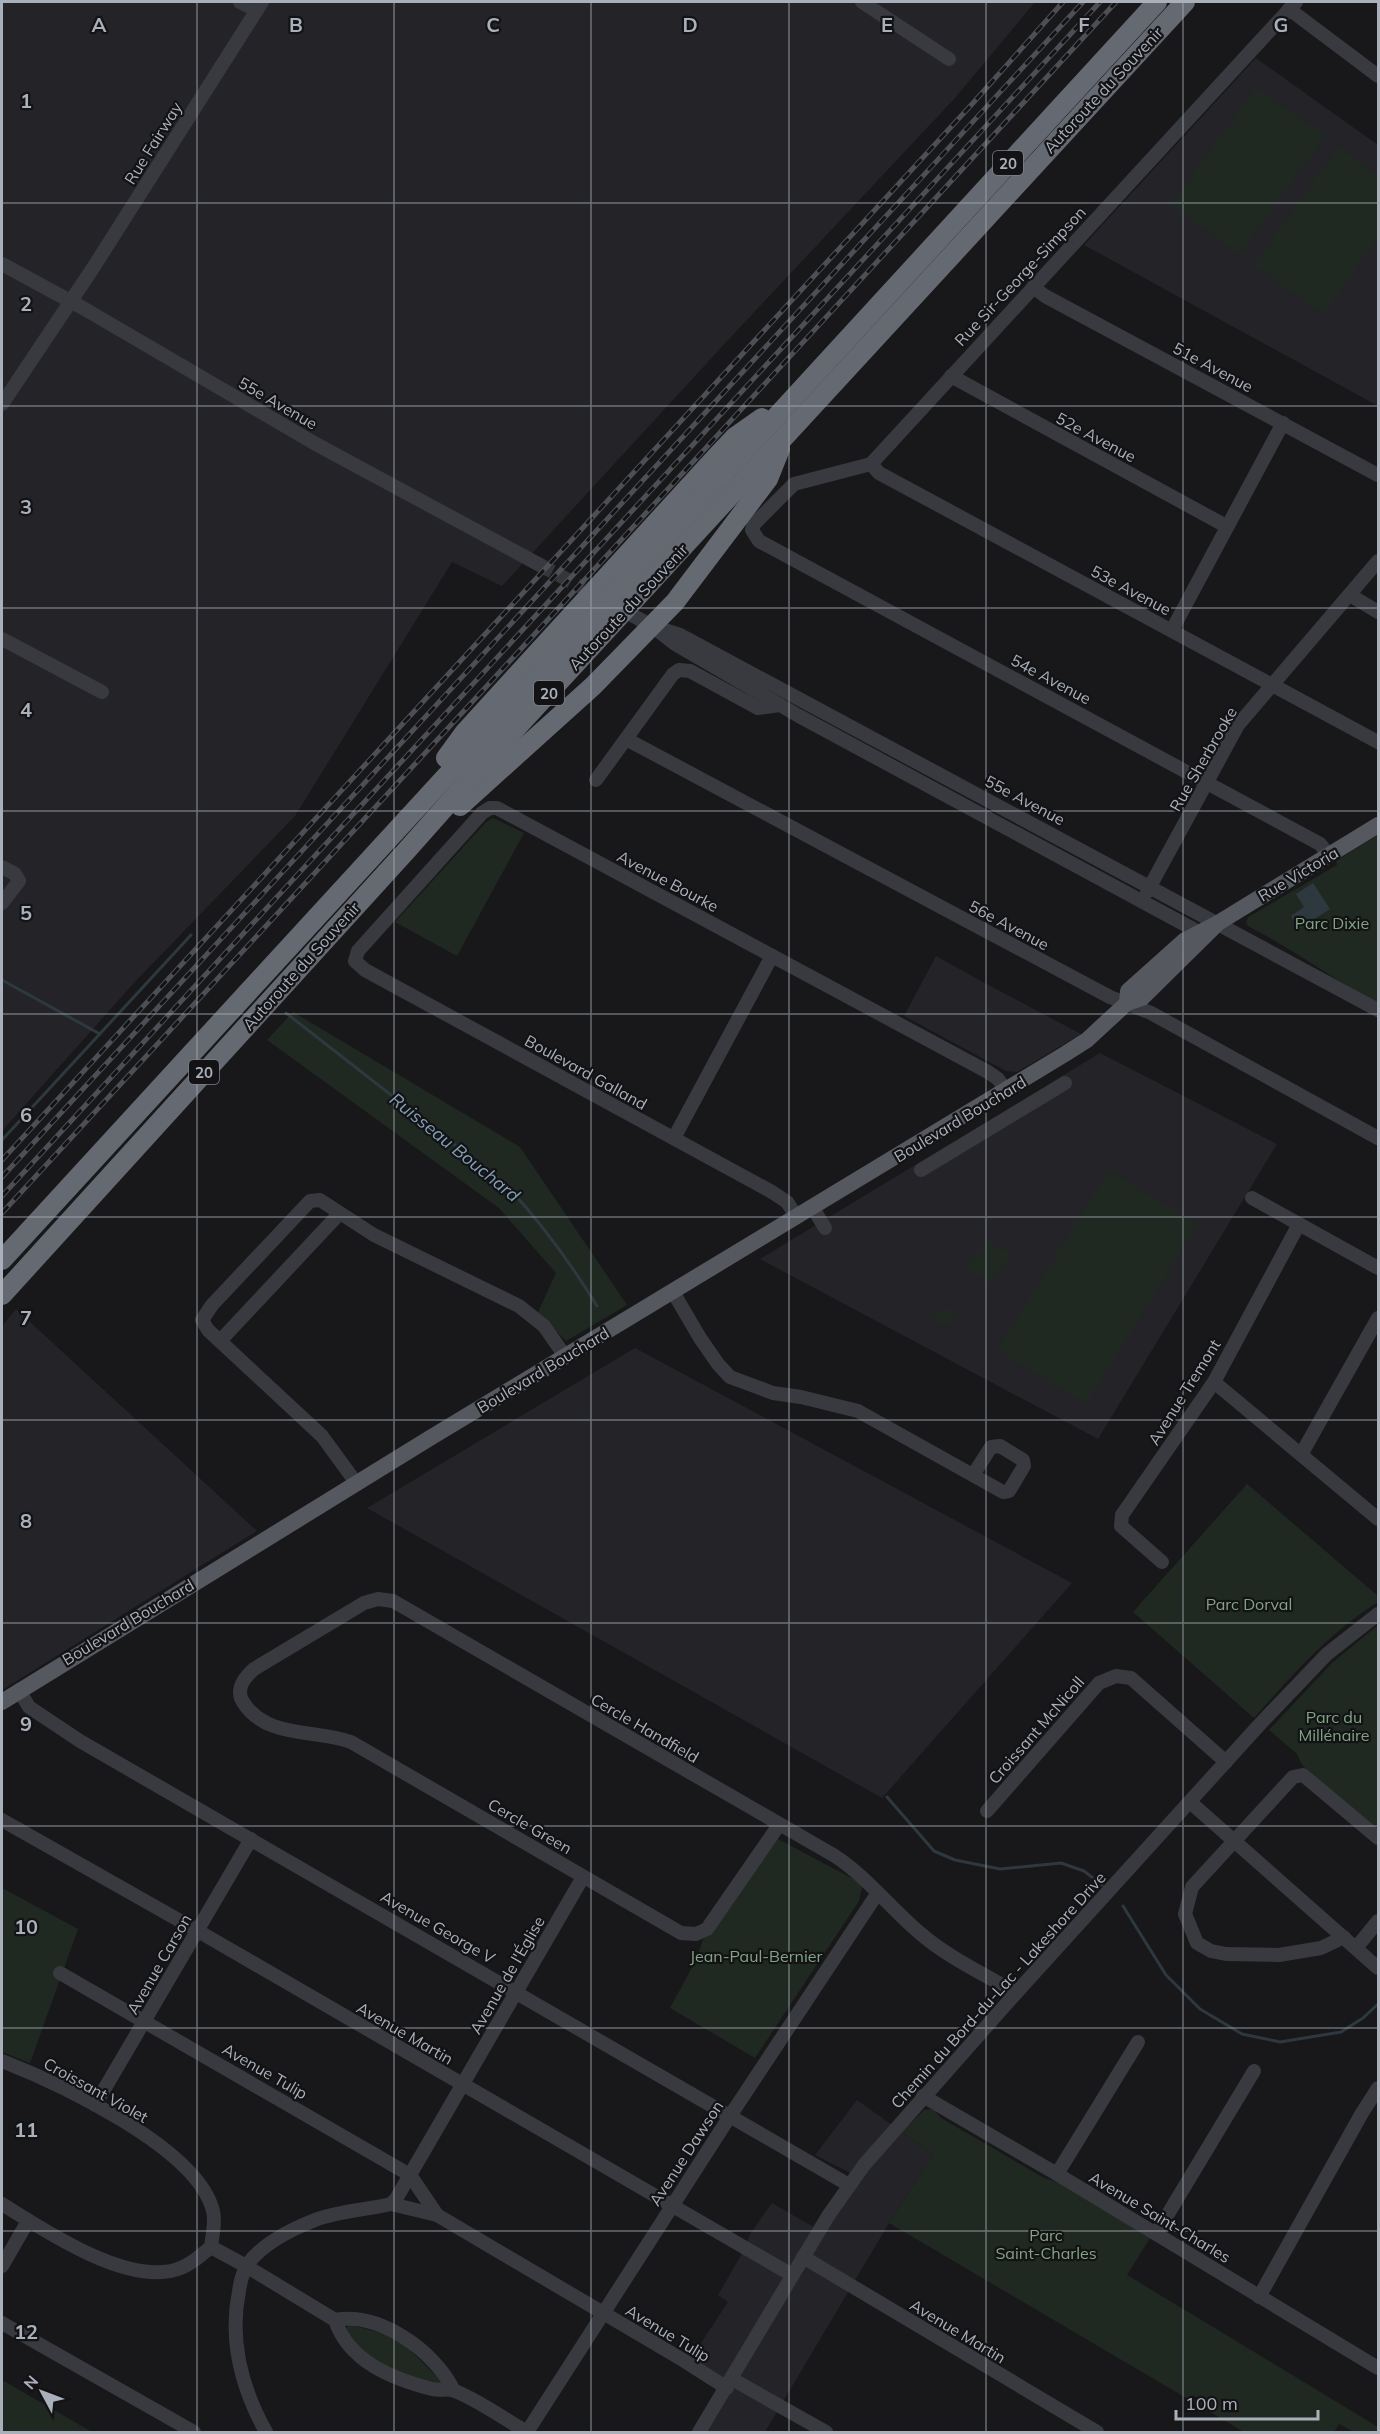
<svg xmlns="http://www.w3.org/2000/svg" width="1380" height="2434" viewBox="0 0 1380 2434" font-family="Mulish,sans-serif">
<rect width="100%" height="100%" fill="#18181a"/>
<g fill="#242428">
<path d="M 2,2 L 1035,2 L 955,98 L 729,339 L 502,586 L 452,562 L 295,816 L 132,985 L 2,1131 Z"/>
<path d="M 1256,58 L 1378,145 L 1378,406 L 1084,245 Z"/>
<path d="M 936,956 L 981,981 L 1081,1034 L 1017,1072 L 1006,1071 L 904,1016 Z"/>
<path d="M 1100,1053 L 1277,1144 L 1098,1439 L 760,1259 Z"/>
<path d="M 16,1309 L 257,1531 L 2,1690 L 2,1326 Z"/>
<path d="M 635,1348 L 1072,1583 L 882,1798 L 367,1508 Z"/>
<path d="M 857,2100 L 933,2154 L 889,2223 L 765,2432 L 699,2432 L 726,2388 L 693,2355 L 728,2302 L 718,2295 L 744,2250 L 750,2234 L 772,2203 L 817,2229 L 852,2174 L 815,2155 Z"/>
</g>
<g fill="#202921">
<path d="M 1256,87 L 1325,136 L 1240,254 L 1171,205 Z"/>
<path d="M 1338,147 L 1378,175 L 1378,237 L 1324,314 L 1254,265 Z"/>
<path d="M 493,818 L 524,833 L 457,956 L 395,922 L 486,822 Z"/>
<path d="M 1378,835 L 1378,1004 C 1335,980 1294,950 1248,926 L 1246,922 L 1248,917 L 1337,865 L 1336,861 Z"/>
<path d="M 293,1012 L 520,1147 L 627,1305 L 566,1341 L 538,1312 L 556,1273 L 499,1208 L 267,1040 Z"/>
<path d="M 1109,1170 L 1197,1225 L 1086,1404 L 998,1350 Z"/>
<path d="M 990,1241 L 996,1248 L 1007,1251 L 1010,1256 L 1009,1263 L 990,1282 L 966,1266 Z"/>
<circle cx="944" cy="1317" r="9"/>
<path d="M 1247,1484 L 1378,1596 L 1378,1602 C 1330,1632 1291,1676 1254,1718 L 1133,1612 Z"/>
<path d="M 1378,1625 L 1378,1830 L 1302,1765 L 1297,1754 L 1269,1730 L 1332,1663 Z"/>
<path d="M 778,1839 L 857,1881 L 862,1887 L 859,1901 L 755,2058 L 670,2008 L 695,1962 L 707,1929 Z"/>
<path d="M 2,1888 L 78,1929 L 30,2063 L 2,2052 Z"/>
<path d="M 933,2109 L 941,2118 L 1044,2178 L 1069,2186 L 1152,2235 L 1127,2275 L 1378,2427 L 1378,2432 L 1354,2432 L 1339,2424 L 1334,2432 L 1244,2432 L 889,2223 L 933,2154 L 902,2132 L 924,2110 Z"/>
<path d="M 350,2325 L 386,2334 L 407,2347 L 442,2382 L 438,2385 C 403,2374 363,2364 346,2328 Z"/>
<path d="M 2,2380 L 92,2432 L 2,2432 Z"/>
</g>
<path fill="#2e383f" d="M 1313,883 L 1330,909 L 1299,929 L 1291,916 L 1304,907 L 1296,894 Z"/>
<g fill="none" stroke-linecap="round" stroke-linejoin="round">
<g stroke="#2e383f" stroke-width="3">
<path d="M 2,980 L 100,1034"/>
<path d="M 286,1013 L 505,1184 C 541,1222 570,1262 597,1306"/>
<path d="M 2,1140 L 191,935"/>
<path d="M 887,1797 L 934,1851 L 955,1860 L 1000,1869 L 1061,1863 L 1084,1871 L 1102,1885"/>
<path d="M 1123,1906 L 1166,1975 L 1200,2009 L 1242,2034 L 1280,2042 L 1341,2032 L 1363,2018 L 1378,2004"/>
</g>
<path stroke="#35363a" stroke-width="14" stroke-dasharray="14 7" stroke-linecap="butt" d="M 540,565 L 583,588"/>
<g stroke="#393a40" stroke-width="14">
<path d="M 240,2 L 256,10"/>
<path d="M 862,2 L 949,59"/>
<path d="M 1296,2 L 871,464 L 794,484 L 754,524 L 752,530 L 759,541 L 1320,844 L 1329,855"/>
<path d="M 1289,9 L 1378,76"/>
<path d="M 2,264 L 83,308 L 314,443 L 540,565"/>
<path d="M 1033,287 L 1045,296 L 1378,475"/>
<path d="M 951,376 L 1226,526"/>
<path d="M 2,404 L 93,268 L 262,2"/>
<path d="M 871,464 L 879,473 L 1378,742"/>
<path d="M 1350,595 L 1378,612"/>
<path d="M 617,607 L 652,626 L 675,644 L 799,716 L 1206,936"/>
<path d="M 652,626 L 680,635 L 1378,1010"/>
<path d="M 1172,630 L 1283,423"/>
<path d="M 2,639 L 102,692"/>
<path d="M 626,739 L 1110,997 L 1151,1013 L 1378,1138"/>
<path d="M 596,780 L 673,674 L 679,670 L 690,671 L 758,708 L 780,705"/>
<path d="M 2,867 L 15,874 L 19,881 L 2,903"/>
<path d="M 1147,892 L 1238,725 L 1378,561"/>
<path d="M 674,1138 L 772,956"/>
<path d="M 921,1170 L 1065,1083"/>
<path d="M 1252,1198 L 1378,1268"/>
<path d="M 813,1208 L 825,1228"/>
<path d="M 797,1217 L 787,1202 L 772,1192 L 365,970 L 355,961 L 358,951 L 482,813 L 490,808 L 497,808 L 988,1072 L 998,1079 L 1006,1090"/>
<path d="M 673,1292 L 700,1338 L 718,1364 L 730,1377 L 773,1393 L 801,1397 L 858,1411 L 1003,1492 L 1009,1491 L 1024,1466 L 1023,1460 L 1000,1446 L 991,1447 L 973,1475"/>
<path d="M 220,1341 L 339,1214"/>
<path d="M 1214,1382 L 1378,1519"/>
<path d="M 1302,1453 L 1378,1318"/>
<path d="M 357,1484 L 322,1436 L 208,1330 L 202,1320 L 212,1305 L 310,1201 L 320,1200 L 374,1235 L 519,1306 L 544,1326 L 565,1356"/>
<path d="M 1162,1562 L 1121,1526 L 1122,1515 L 1214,1382 L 1299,1224"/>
<path d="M 19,1690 L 29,1707 L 80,1741 L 849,2185"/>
<path d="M 1190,1802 L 1378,1968"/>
<path d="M 987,1811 L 1099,1683 L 1116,1676 L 1131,1678 L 1226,1762"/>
<path d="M 2,1820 L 198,1931 L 792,2275"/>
<path d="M 779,1825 L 707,1929 L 696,1934 L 681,1933 L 351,1742 C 316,1729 266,1739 243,1702 C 235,1689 244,1678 254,1669 L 364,1603 L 378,1599 L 393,1601 L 835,1856 C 867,1877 891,1909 921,1934 C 949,1958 984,1974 1016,1993"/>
<path d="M 1344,1937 L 1321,1948 L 1279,1955 L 1226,1954 L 1211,1951 L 1197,1943 L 1185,1914 L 1192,1887 L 1293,1777 L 1303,1775 L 1378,1838"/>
<path d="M 1356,1948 L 1378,1921"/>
<path d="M 60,1973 L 410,2175 L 437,2215"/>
<path d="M 2,2061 C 58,2083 198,2148 213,2211 C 216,2223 212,2236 211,2247"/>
<path d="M 923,2096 L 1057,2174 L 1378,2368"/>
<path d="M 95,2105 L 251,1839"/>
<path d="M 1057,2174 L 1138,2042"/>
<path d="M 2,2204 C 44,2230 120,2281 171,2271 C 187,2268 199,2257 211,2247"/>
<path d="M 391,2204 L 437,2215 L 683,2360 L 727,2388"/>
<path d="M 1156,2234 L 1254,2071"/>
<path d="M 211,2247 L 246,2266 L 335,2320 C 349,2362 393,2379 432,2389 C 440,2391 448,2388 455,2391 C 480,2401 504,2419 527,2432"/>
<path d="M 803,2257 L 1097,2432"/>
<path d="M 2,2266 L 28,2221"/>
<path d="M 1259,2297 L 1362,2113 L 1378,2088"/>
<path d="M 335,2320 C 380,2312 434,2351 453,2389"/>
<path d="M 2,2323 L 194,2432"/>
<path d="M 732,2379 L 826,2432"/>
<path d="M 266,2432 C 242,2389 229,2341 239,2291 C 240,2284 243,2272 247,2265 C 262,2244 292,2229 315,2220 C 339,2211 366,2210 391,2204 L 396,2199 L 583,1877"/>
<path d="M 527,2432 L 730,2116 L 877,1894"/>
<path d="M 699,2432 L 828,2216 L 864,2165 L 1016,1993 L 1261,1723 L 1327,1654 L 1378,1614"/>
</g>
<g stroke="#55585f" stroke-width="16">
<path d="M 1127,1003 L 1128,991 L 1185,940 L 1218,923 L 1378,825"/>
<path d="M 2,1702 L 430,1438 L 1065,1054 L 1087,1040 L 1127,1003 L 1142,998 L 1218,923"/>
</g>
<g stroke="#656971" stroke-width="20">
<path d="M 446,758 L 465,732 L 716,457 L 735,437 L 762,418"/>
<path d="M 460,806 L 593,686 L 675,602 L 768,479 L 780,449"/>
<path d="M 2,1260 L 1157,2"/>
<path d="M 2,1295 L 407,850 L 485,762 L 1185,2"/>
</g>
<defs>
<g id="rail">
<path d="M 2,1160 L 973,103 L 1063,2"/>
<path d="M 2,1177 L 1083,2"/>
<path d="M 2,1196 L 1100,2"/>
<path d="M 2,1213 L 1116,2"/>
</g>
</defs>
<use href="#rail" stroke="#4c4f55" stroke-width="5"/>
<use href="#rail" stroke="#131316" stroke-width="3" stroke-dasharray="9" stroke-linecap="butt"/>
</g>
<path fill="none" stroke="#aab0ba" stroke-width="1.5" stroke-opacity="0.55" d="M 197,2 L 197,2432M 394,2 L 394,2432M 591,2 L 591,2432M 789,2 L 789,2432M 986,2 L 986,2432M 1183,2 L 1183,2432M 2,203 L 1378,203M 2,406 L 1378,406M 2,608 L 1378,608M 2,811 L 1378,811M 2,1014 L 1378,1014M 2,1217 L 1378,1217M 2,1420 L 1378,1420M 2,1623 L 1378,1623M 2,1826 L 1378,1826M 2,2028 L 1378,2028M 2,2231 L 1378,2231"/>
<g text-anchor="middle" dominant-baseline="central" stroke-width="4.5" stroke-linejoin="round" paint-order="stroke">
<g fill="#131316" stroke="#7d8189" stroke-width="1.5">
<rect x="993" y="151" width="30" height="24" rx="4.5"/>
<rect x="534" y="681" width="30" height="24" rx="4.5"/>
<rect x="189" y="1060" width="30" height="24" rx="4.5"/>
</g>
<g font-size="15" font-weight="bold" fill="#aab0ba">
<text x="1008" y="163">20</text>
<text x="549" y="693">20</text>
<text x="204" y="1072">20</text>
</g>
<g font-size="16" fill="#aab0ba" stroke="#131316">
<text transform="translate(1103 90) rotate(-47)">Autoroute du Souvenir</text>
<text transform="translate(153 143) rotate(-58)">Rue Fairway</text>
<text transform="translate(1020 276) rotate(-47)">Rue Sir-George-Simpson</text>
<text transform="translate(1213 367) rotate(28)">51e Avenue</text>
<text transform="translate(278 403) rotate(30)">55e Avenue</text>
<text transform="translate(1096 437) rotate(28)">52e Avenue</text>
<text transform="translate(1131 590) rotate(28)">53e Avenue</text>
<text transform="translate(628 607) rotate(-47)">Autoroute du Souvenir</text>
<text transform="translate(1051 679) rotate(28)">54e Avenue</text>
<text transform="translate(1203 759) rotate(-60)">Rue Sherbrooke</text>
<text transform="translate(1025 800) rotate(28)">55e Avenue</text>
<text transform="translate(1298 874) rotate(-31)">Rue Victoria</text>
<text transform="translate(668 881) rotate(28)">Avenue Bourke</text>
<text transform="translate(1009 925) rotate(28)">56e Avenue</text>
<text transform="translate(301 966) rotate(-48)">Autoroute du Souvenir</text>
<text transform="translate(586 1072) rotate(29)">Boulevard Galland</text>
<text transform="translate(960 1119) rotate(-31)">Boulevard Bouchard</text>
<text transform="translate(543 1370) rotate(-31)">Boulevard Bouchard</text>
<text transform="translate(1184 1392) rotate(-58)">Avenue Tremont</text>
<text transform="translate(128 1622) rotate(-31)">Boulevard Bouchard</text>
<text transform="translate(645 1728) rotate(30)">Cercle Handfield</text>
<text transform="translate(1036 1730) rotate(-49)">Croissant McNicoll</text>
<text transform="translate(530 1826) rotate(30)">Cercle Green</text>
<text transform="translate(438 1927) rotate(30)">Avenue George V</text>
<text transform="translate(159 1964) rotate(-60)">Avenue Carson</text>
<text transform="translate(507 1975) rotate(-60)">Avenue de l'Église</text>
<text transform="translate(998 1990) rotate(-48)">Chemin du Bord-du-Lac - Lakeshore Drive</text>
<text transform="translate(405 2033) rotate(30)">Avenue Martin</text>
<text transform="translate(265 2071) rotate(30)">Avenue Tulip</text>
<text transform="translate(96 2090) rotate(29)">Croissant Violet</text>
<text transform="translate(686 2153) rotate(-57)">Avenue Dawson</text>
<text transform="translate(1160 2217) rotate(31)">Avenue Saint-Charles</text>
<text transform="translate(958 2331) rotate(31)">Avenue Martin</text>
<text transform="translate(668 2333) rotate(31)">Avenue Tulip</text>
</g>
<g font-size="16" fill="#81a582" stroke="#131316">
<text x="1332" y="923">Parc Dixie</text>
<text x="1249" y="1604">Parc Dorval</text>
<text x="1334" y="1717">Parc du<tspan x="1334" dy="18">Millénaire</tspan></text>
<text x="756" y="1956">Jean-Paul-Bernier</text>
<text x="1046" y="2235">Parc<tspan x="1046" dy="18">Saint-Charles</tspan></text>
</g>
<g font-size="18" font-style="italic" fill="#819fb5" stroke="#131316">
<text transform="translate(455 1147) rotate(39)">Ruisseau Bouchard</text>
</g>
</g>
<g font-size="20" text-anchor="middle" font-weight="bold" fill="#aab0ba" stroke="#131316" stroke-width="4.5" stroke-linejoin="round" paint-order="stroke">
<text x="99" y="32">A</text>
<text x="296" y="32">B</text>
<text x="493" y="32">C</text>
<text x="690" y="32">D</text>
<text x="887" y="32">E</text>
<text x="1084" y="32">F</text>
<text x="1281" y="32">G</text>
<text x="26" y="108">1</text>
<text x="26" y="311">2</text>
<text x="26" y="514">3</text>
<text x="26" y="717">4</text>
<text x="26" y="920">5</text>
<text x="26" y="1122">6</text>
<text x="26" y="1325">7</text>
<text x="26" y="1528">8</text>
<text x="26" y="1731">9</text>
<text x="26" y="1934">10</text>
<text x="26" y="2137">11</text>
<text x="26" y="2339">12</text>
</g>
<rect width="1380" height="2434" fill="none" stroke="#aab0ba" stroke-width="6"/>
<g transform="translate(42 2392) rotate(311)" stroke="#131316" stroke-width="4.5" paint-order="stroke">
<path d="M0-4.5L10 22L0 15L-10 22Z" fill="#aab0ba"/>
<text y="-9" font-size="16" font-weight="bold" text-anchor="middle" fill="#aab0ba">N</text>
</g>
<path d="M1176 2410v9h142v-9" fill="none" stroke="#aab0ba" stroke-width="3"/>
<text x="1185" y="2410" font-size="18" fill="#aab0ba" stroke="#131316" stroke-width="4.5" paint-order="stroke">100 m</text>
</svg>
